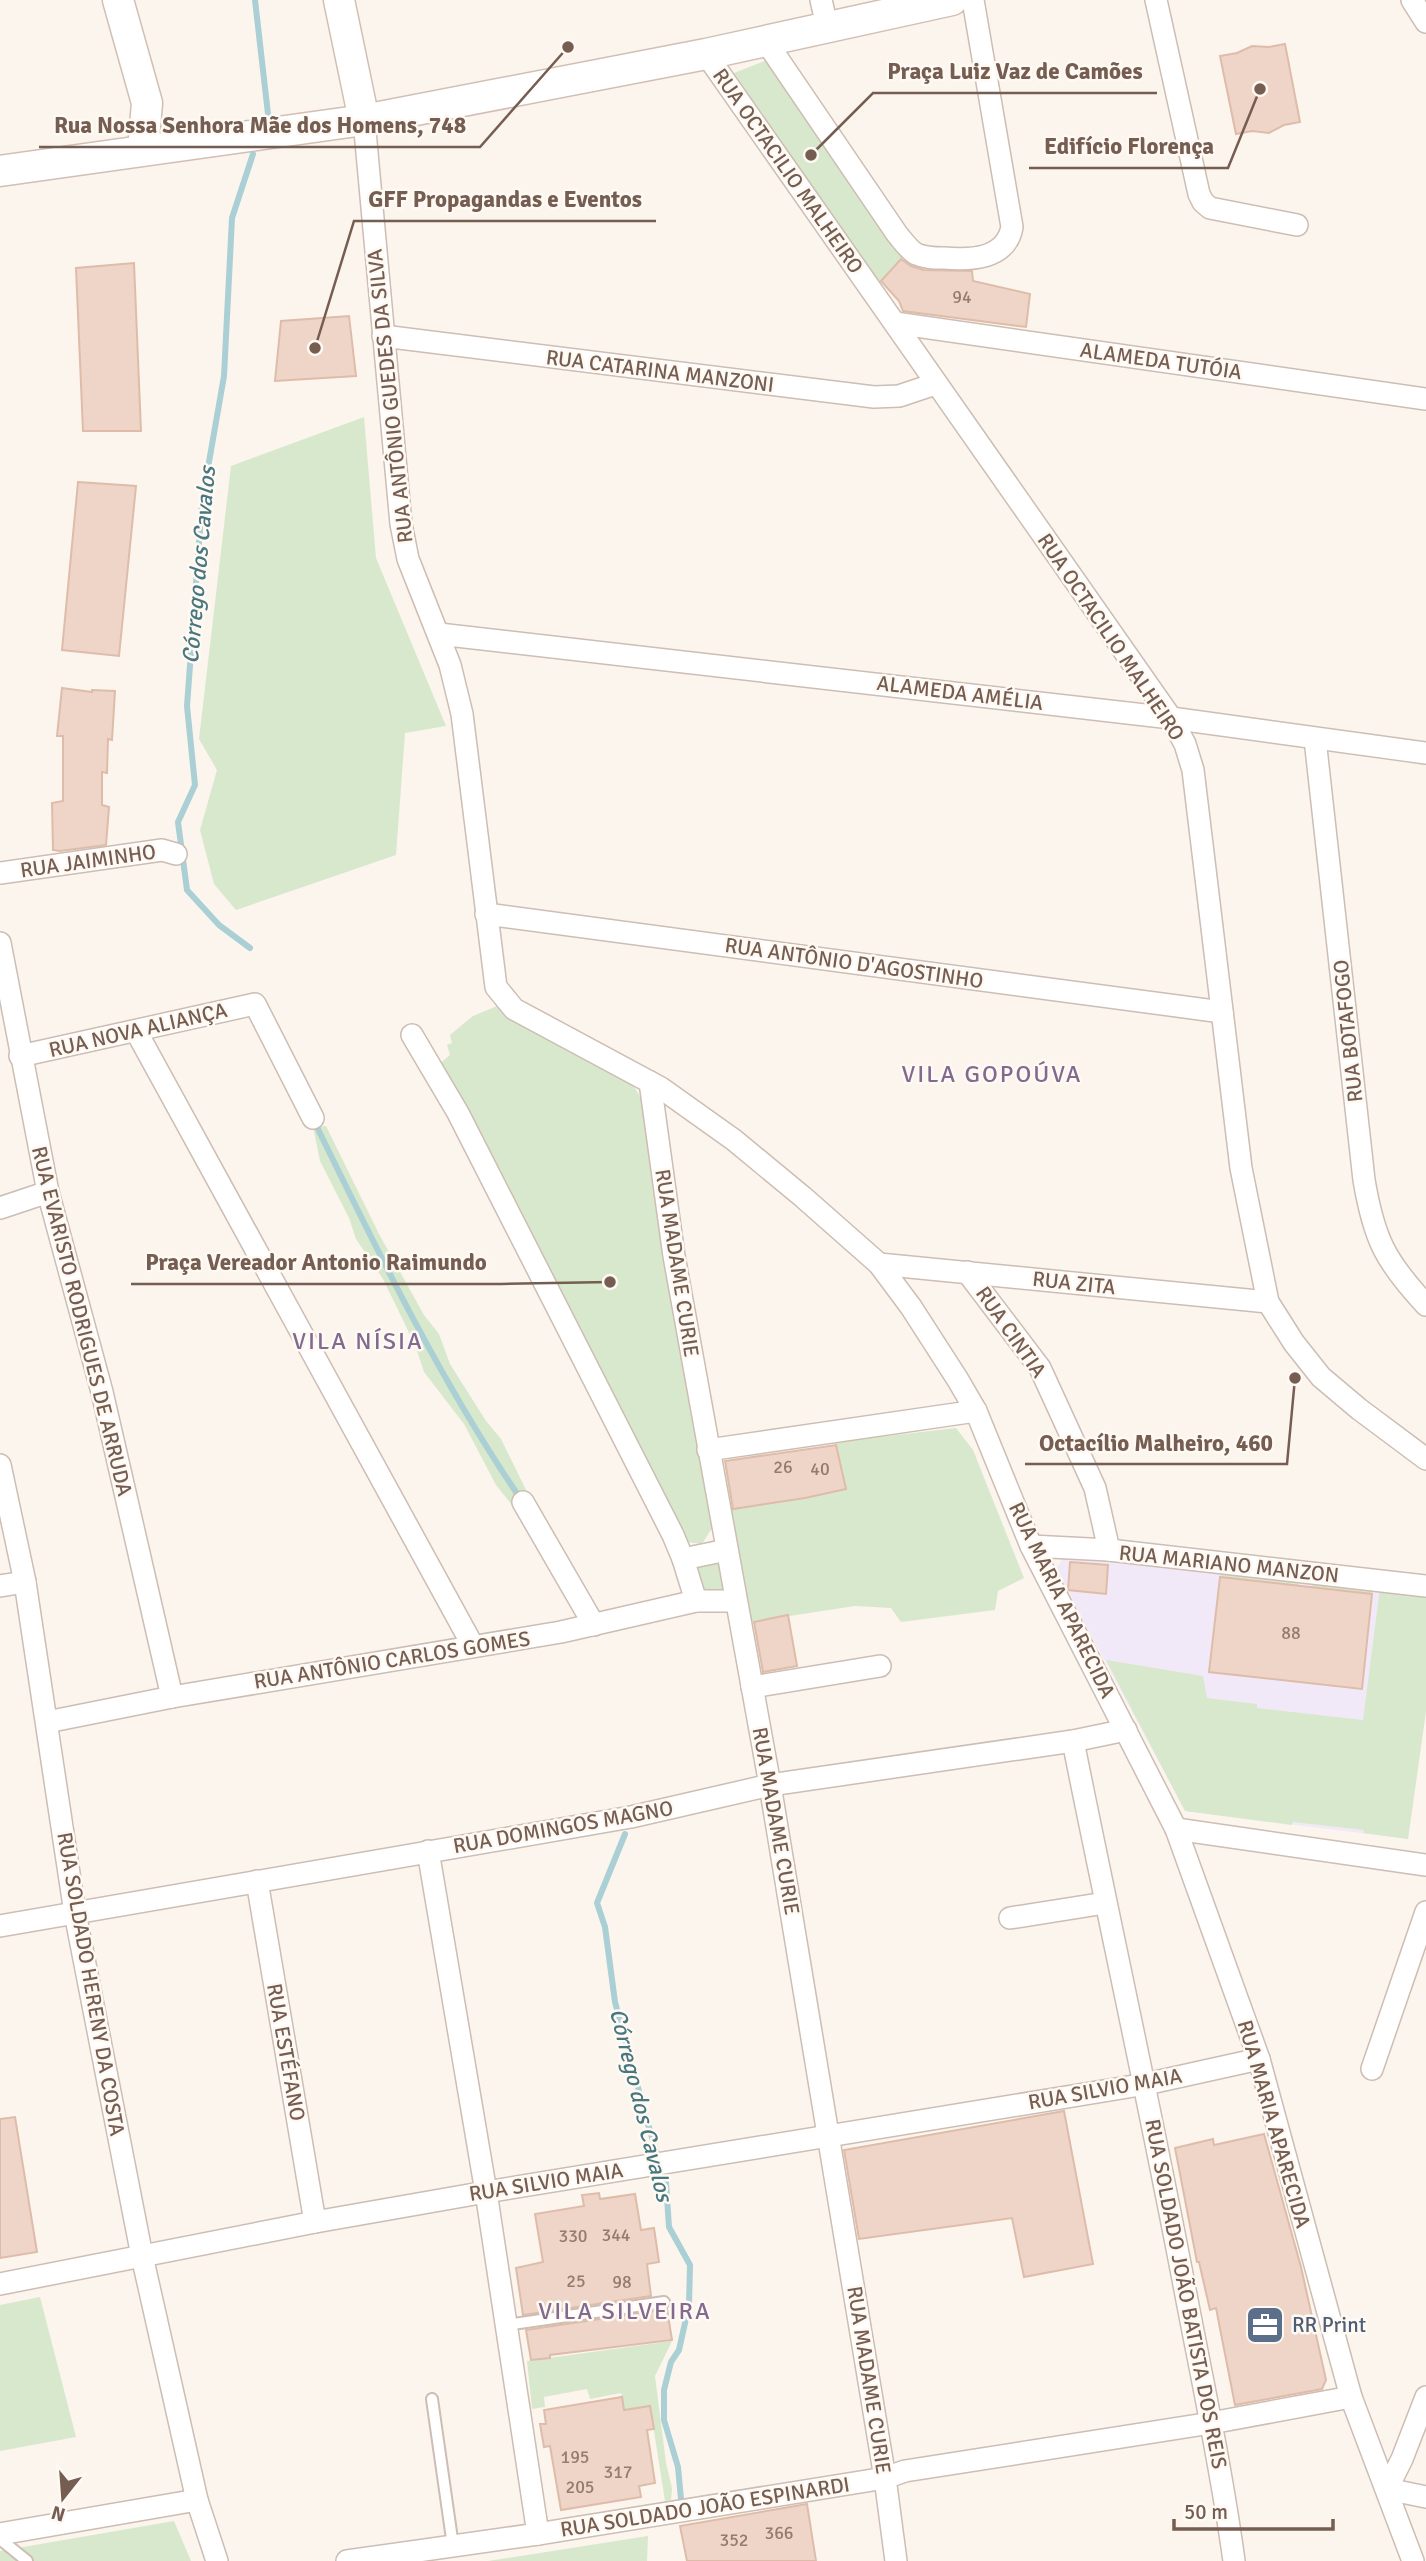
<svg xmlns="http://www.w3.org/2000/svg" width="1426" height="2561" viewBox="0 0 1426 2561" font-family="Signika,sans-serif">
<rect width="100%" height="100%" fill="#fbf5ed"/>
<path fill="#f2e9f8" d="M 1065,1556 L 1380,1588 L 1426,1711 L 1408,1839 L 1185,1811 L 1067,1590 L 1057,1567 Z"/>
<g fill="#d8e8cc">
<path d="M 770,59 L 903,256 L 880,283 L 832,220 L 734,73 Z"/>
<path d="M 364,417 L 376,558 L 446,726 L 405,733 L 396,855 L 236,910 L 214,884 L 200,830 L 217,770 L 199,739 L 231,466 Z"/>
<path d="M 497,1006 L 508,1015 L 620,1074 L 635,1088 L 645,1105 L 712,1528 L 702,1544 L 687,1542 L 438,1065 L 450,1055 L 447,1045 L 452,1043 L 450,1035 L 473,1016 Z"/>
<path d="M 326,1126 L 379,1234 L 424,1315 L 439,1334 L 450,1364 L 486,1421 L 501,1439 L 530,1498 L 523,1502 L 512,1505 L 496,1485 L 464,1424 L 424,1372 L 415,1345 L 383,1279 L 356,1239 L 349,1218 L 320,1161 L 313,1127 Z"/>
<path d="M 956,1428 L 973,1450 L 1024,1578 L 998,1591 L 995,1610 L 901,1622 L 891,1608 L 855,1606 L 751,1622 L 724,1511 L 806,1498 L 845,1489 L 835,1442 Z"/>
<path d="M 710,1559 L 721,1563 L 725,1589 L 721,1593 L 702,1595 L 695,1568 Z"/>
<path d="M 1221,1572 L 1299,1580 L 1298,1586 L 1220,1577 Z"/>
<path d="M 1313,1581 L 1374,1588 L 1372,1594 L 1312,1587 Z"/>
<path d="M 1380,1588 L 1426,1593 L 1426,1711 L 1408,1839 L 1363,1833 L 1364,1830 L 1293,1822 L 1292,1825 L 1185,1811 L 1106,1660 L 1203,1676 L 1207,1698 L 1257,1704 L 1257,1708 L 1363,1720 Z"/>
<path d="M 40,2297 L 76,2437 L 0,2451 L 0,2305 Z"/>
<path d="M 672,2341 L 655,2376 L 666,2463 L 672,2488 L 671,2500 L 665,2501 L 650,2406 L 624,2410 L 621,2393 L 590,2399 L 587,2389 L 544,2397 L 545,2407 L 532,2409 L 527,2361 Z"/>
<path d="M 174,2521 L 191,2561 L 0,2561 L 0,2551 Z"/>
<path d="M 648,2536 L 647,2561 L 488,2561 Z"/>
</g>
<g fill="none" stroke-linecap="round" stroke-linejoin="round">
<g stroke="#aacfd4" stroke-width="6">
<path d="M 255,0 L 268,114"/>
<path d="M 250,948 L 219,925 L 187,890 L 178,822 L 195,785 L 187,706 L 202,502 L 224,376 L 232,218 L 253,154"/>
<path d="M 314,1121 C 377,1250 439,1379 520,1498"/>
<path d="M 625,1834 L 597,1903 L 605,1927 L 615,2002 L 647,2121 L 666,2183 L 669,2227 L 690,2265 L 689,2305 L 679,2350 L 671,2362 L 664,2390 L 664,2420 L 678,2467 L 681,2499"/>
</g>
</g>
<g fill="#eed5c7" stroke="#dfbca9" stroke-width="2">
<path d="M 1285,44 L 1300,122 L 1284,125 L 1269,133 L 1252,131 L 1236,134 L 1220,56 L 1237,53 L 1252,46 L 1269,47 Z"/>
<path d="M 901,259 L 911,266 L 924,270 L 972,271 L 973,281 L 1030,294 L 1026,327 L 903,311 L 899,301 L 881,281 Z"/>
<path d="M 134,263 L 141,431 L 83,431 L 76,268 Z"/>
<path d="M 349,316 L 356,376 L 275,381 L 281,321 Z"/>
<path d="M 78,482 L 136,486 L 119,656 L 62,650 Z"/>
<path d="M 62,688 L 92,692 L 92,690 L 115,691 L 112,740 L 108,739 L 107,773 L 102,772 L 102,805 L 109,807 L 106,845 L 60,851 L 53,850 L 52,803 L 63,801 L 63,736 L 57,736 Z"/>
<path d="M 836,1445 L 846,1489 L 805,1498 L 733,1509 L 725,1461 Z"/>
<path d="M 1070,1562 L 1108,1565 L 1106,1594 L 1068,1590 Z"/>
<path d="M 1220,1577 L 1372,1594 L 1362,1689 L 1209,1672 Z"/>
<path d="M 788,1615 L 797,1666 L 763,1672 L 754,1622 Z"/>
<path d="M 1064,2111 L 1093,2264 L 1024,2277 L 1012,2218 L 859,2239 L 844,2150 Z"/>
<path d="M 15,2117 L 37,2252 L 0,2258 L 0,2119 Z"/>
<path d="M 1264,2134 L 1301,2267 L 1326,2380 L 1322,2389 L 1235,2405 L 1216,2308 L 1210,2310 L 1199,2262 L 1197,2262 L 1175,2148 L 1213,2139 L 1214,2145 Z"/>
<path d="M 599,2193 L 600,2199 L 635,2194 L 641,2230 L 654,2228 L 659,2262 L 647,2264 L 651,2296 L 523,2315 L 516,2268 L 543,2262 L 535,2214 L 584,2206 L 582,2195 Z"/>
<path d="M 667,2309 L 672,2340 L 550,2355 L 550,2358 L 531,2360 L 526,2330 Z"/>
<path d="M 622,2397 L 624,2410 L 650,2406 L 654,2429 L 647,2430 L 655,2483 L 639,2486 L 641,2497 L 561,2510 L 550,2446 L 544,2447 L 540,2424 L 546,2424 L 544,2410 Z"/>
<path d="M 807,2504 L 816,2561 L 687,2561 L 680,2526 Z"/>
</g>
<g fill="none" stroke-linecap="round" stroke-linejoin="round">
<defs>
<g id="lane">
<path d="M 506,2325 L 664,2302"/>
<path d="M 432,2399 L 453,2546"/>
<path d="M 0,2539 L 27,2561"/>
</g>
<g id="street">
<path d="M 821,0 L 827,26"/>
<path d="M 1156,0 L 1199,194 L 1203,202 L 1210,208 L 1297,225"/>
<path d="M 1412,0 L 1426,22"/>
<path d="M 765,40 L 897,234 C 903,241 908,249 916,254 C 925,258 934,258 944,258 C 970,260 1006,260 1012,227 L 973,0"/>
<path d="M 706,54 L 1171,718 L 1185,744 L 1193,770 L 1241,1168 L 1268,1302 L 1294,1343 L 1321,1377 L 1359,1409 L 1426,1459"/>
<path d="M 364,120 L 401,524 L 408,559 L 450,665 L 462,714 L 496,987 L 514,1009 L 661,1088 L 734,1140 L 803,1197 L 879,1264 L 911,1307 L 958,1380 L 976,1411 L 1031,1546 L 1176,1829 L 1259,2059 L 1351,2397 L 1413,2561"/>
<path d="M 895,323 L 1426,399"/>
<path d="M 383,336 L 874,397 L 899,396 L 935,384"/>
<path d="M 439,634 L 1171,718 L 1426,753"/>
<path d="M 1315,739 L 1364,1180 C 1374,1239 1385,1261 1426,1305"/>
<path d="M 0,873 L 162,850 L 176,854"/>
<path d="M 486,914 L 1222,1012"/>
<path d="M 0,943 L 48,1192 L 102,1392 L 172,1697"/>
<path d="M 136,1031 L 473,1646"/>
<path d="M 412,1035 L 458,1113 L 673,1535 L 683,1559 L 696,1601"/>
<path d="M 20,1056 L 255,1004 L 313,1118"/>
<path d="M 650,1082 L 674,1256 L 770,1785 L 885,2478 L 896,2561"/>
<path d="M 0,1208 L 48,1192"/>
<path d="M 879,1264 L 1268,1302"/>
<path d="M 967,1272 L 1040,1368 L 1095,1488 L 1109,1550"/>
<path d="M 708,1450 L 976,1411"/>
<path d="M 0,1465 L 25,1582 L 75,1913 L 142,2256 L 197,2500 L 217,2561"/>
<path d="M 523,1502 L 594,1625"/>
<path d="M 1031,1546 L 1109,1550 L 1426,1586"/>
<path d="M 683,1559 L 727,1550"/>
<path d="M 0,1586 L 25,1582"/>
<path d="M 752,1687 L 880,1666"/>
<path d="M 47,1722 L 172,1697 L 561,1632 L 696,1601 L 736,1601"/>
<path d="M 1073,1741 C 1110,1926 1151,2110 1186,2295 C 1203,2384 1222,2472 1234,2561"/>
<path d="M 1176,1829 L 1426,1865"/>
<path d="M 428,1851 L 486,2192 L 538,2534"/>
<path d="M 257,1881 L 315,2222"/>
<path d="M 1010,1918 L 1105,1903"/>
<path d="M 0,1926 L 631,1817 L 770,1785 L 1073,1741 L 1126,1730"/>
<path d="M 1372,2069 L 1426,1912"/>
<path d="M 0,2284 L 315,2222 L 486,2192 L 1146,2084 L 1259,2059"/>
<path d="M 1426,2397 L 1402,2459 L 1387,2489 L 1426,2497"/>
<path d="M 0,2534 L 197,2500"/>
<path d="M 347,2561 L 538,2534 L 885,2478 L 905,2471 L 1211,2423 L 1351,2397"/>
</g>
<g id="secondary">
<path d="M 118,0 L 147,103 L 143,150"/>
<path d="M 339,0 L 364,120"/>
<path d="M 0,171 L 364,120 L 706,54 L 952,0"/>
</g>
</defs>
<use href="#lane" stroke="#cdbdb3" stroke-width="14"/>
<use href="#street" stroke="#cdbdb3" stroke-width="24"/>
<use href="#secondary" stroke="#d2bfb3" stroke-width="33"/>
<use href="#lane" stroke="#fff" stroke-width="10"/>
<use href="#street" stroke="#fff" stroke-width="21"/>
<use href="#secondary" stroke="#fff" stroke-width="30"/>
</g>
<defs>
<symbol id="office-square" viewBox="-11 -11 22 22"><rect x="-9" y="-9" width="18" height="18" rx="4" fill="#5c6f8a" stroke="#fef9f3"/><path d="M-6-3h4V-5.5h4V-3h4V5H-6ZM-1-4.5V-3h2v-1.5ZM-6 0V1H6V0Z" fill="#fff"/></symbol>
</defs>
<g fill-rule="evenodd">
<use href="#office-square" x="1243" y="2303" width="44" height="44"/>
</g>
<g text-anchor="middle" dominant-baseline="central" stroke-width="5" stroke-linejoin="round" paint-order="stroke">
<g font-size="18" fill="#937b6e">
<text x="962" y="297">94</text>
<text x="783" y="1467">26</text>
<text x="820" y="1469">40</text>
<text x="1291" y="1633">88</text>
<text x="616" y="2235">344</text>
<text x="573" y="2236">330</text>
<text x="576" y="2281">25</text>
<text x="622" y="2282">98</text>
<text x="575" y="2457">195</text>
<text x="618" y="2472">317</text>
<text x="580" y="2487">205</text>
<text x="779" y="2533">366</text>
<text x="734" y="2540">352</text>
</g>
<g font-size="21" fill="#755d51" stroke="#fef9f3">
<text transform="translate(788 171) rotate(55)">RUA OCTACILIO MALHEIRO</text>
<text transform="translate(1161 361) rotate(8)">ALAMEDA TUTÓIA</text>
<text transform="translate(660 371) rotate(7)">RUA CATARINA MANZONI</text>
<text transform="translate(390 396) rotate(-96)">RUA ANTÔNIO GUEDES DA SILVA</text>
<text transform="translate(1111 637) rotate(56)">RUA OCTACILIO MALHEIRO</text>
<text transform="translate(960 693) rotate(7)">ALAMEDA AMÉLIA</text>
<text transform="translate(88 861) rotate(-8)">RUA JAIMINHO</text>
<text transform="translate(854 963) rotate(8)">RUA ANTÔNIO D'AGOSTINHO</text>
<text transform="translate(138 1030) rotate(-13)">RUA NOVA ALIANÇA</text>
<text transform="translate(1348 1031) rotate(-96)">RUA BOTAFOGO</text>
<text transform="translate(677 1263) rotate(81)">RUA MADAME CURIE</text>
<text transform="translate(1074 1283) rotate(6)">RUA ZITA</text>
<text transform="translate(82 1321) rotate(76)">RUA EVARISTO RODRIGUES DE ARRUDA</text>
<text transform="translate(1011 1332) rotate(55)">RUA CINTIA</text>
<text transform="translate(1229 1564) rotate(6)">RUA MARIANO MANZON</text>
<text transform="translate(1062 1600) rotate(64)">RUA MARIA APARECIDA</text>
<text transform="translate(392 1660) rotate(-9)">RUA ANTÔNIO CARLOS GOMES</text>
<text transform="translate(776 1821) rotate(80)">RUA MADAME CURIE</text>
<text transform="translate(563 1827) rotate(-10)">RUA DOMINGOS MAGNO</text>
<text transform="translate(91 1984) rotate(80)">RUA SOLDADO HERENY DA COSTA</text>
<text transform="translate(286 2052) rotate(80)">RUA ESTÉFANO</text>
<text transform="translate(1105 2089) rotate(-10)">RUA SILVIO MAIA</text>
<text transform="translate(1274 2124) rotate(74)">RUA MARIA APARECIDA</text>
<text transform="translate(546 2182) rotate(-9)">RUA SILVIO MAIA</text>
<text transform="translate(1186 2294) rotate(79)">RUA SOLDADO JOÃO BATISTA DOS REIS</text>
<text transform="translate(869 2380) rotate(81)">RUA MADAME CURIE</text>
<text transform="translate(705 2507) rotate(-9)">RUA SOLDADO JOÃO ESPINARDI</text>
</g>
<g font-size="21" fill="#4e5e75" stroke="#fef9f3" text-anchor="start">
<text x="1292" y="2325">RR Print</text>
</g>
<g font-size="23" font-style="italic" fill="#49777f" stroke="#fef9f3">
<text transform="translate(199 565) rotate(-85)">Córrego dos Cavalos</text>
<text transform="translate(641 2105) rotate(76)">Córrego dos Cavalos</text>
</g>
<g font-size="24" letter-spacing="2" fill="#82698f" stroke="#fef9f3">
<text x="992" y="1074">VILA GOPOÚVA</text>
<text x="358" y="1341">VILA NÍSIA</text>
<text x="625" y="2311">VILA SILVEIRA</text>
</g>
</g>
<path fill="none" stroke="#755d51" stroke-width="2.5" d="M811 155L873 93H1157M568 47L480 147H39M1260 89L1228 168H1029M315 348L354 221H656M610 1282L501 1284H131M1295 1378L1287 1464H1025"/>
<g fill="#755d51" stroke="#fef9f3" stroke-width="2.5">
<circle cx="811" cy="155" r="7"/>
<circle cx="568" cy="47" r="7"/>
<circle cx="1260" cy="89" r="7"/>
<circle cx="315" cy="348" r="7"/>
<circle cx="610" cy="1282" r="7"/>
<circle cx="1295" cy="1378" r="7"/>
</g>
<g font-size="23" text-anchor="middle" font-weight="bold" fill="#755d51" stroke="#fef9f3" stroke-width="5" stroke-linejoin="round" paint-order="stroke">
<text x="1015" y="79">Praça Luiz Vaz de Camões</text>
<text x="260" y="133">Rua Nossa Senhora Mãe dos Homens, 748</text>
<text x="1129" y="154">Edifício Florença</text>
<text x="505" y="207">GFF Propagandas e Eventos</text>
<text x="316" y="1270">Praça Vereador Antonio Raimundo</text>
<text x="1156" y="1451">Octacílio Malheiro, 460</text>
</g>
<g transform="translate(63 2498) rotate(197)" stroke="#fef9f3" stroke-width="5" paint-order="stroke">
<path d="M0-5L12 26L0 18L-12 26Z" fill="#755d51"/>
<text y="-10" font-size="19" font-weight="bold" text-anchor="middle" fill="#755d51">N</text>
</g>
<path d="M1174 2519v10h159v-10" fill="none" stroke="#755d51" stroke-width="3.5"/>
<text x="1184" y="2519" font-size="21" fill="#755d51" stroke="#fef9f3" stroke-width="5" paint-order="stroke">50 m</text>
</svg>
